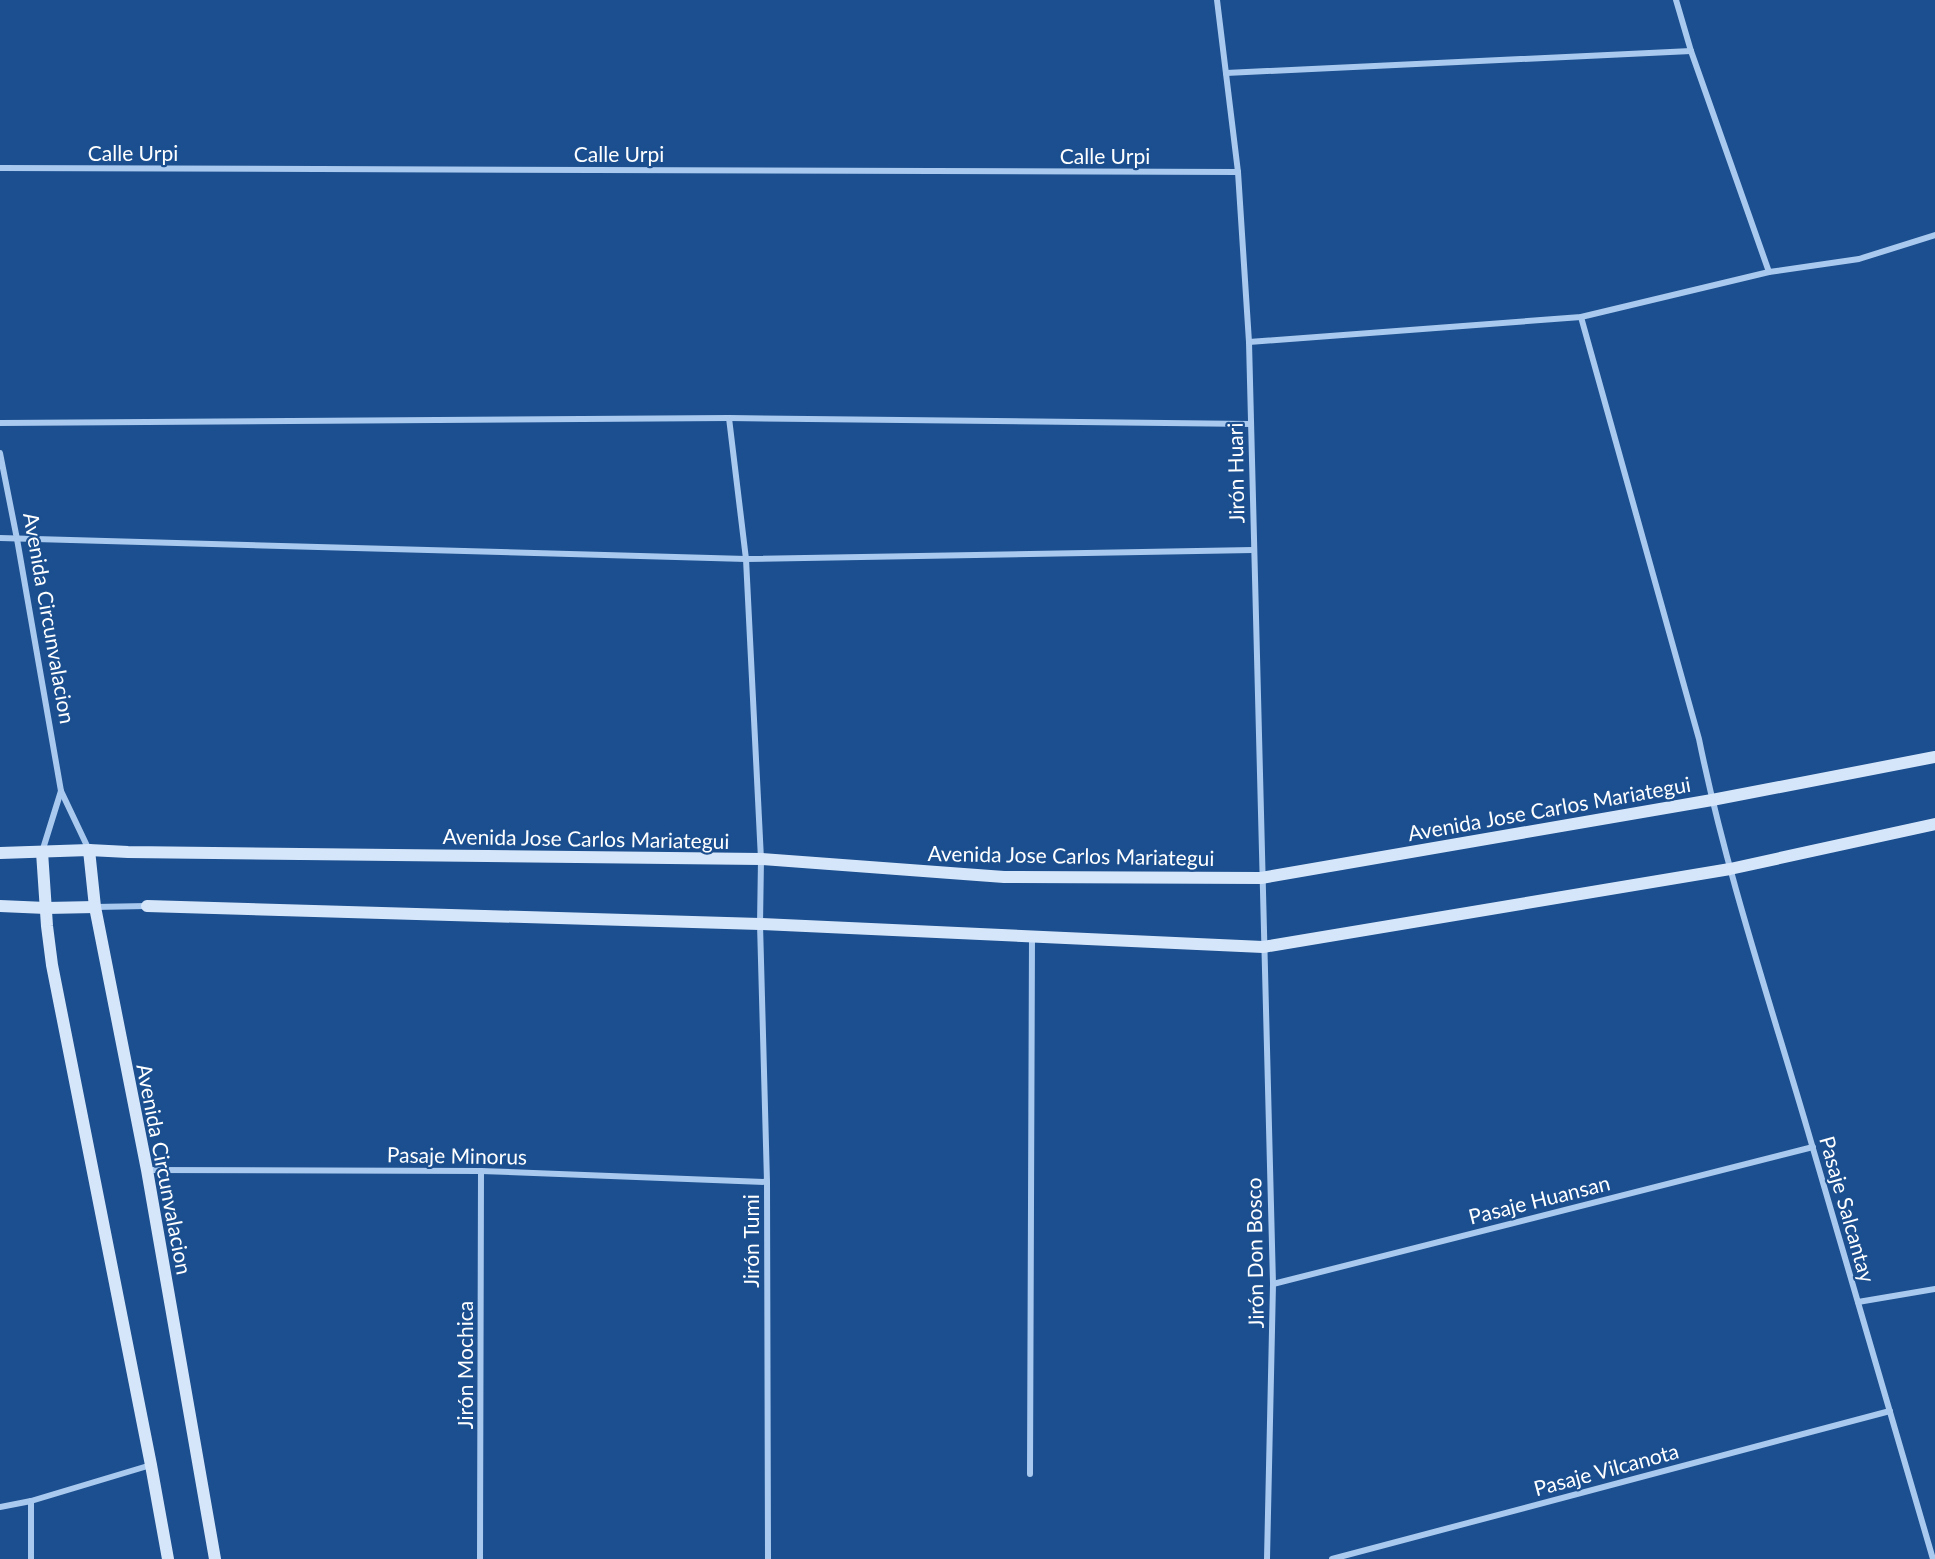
<svg xmlns="http://www.w3.org/2000/svg" width="1935" height="1559" viewBox="0 0 1935 1559" font-family="Lato,sans-serif">
<rect width="100%" height="100%" fill="#1b4f8f"/>
<g fill="none" stroke-linecap="round" stroke-linejoin="round">
<g stroke="#a9c9ee" stroke-width="6">
<path d="M 1217,0 L 1238,172 L 1249,342 L 1273,1284 L 1267,1559"/>
<path d="M 1676,0 L 1691,51 L 1769,272"/>
<path d="M 1226,73 L 1691,51"/>
<path d="M 0,168 L 1238,172"/>
<path d="M 1581,317 L 1699,739 C 1726,871 1769,999 1807,1128 C 1850,1271 1891,1415 1933,1559"/>
<path d="M 1249,342 L 1581,317 L 1769,272 L 1859,259 L 1935,235"/>
<path d="M 729,418 L 746,559 L 761,859 L 760,924 L 767,1182 L 768,1559"/>
<path d="M 0,423 L 729,418 L 1251,424"/>
<path d="M 0,453 L 17,539 L 61,791 L 89,850"/>
<path d="M 0,538 L 746,559 L 1253,550"/>
<path d="M 42,852 L 61,791"/>
<path d="M 95,907 L 147,906"/>
<path d="M 147,1170 L 481,1171 L 767,1182"/>
<path d="M 1273,1284 L 1813,1147"/>
<path d="M 1858,1302 L 1935,1289"/>
<path d="M 1030,1474 L 1032,936"/>
<path d="M 0,1507 L 31,1501 L 151,1465"/>
<path d="M 31,1559 L 31,1501"/>
<path d="M 480,1559 L 481,1171"/>
<path d="M 1332,1559 L 1890,1411"/>
</g>
<g stroke="#d6e6fa" stroke-width="12">
<path d="M 89,850 L 95,907 L 147,1170 L 215,1559"/>
<path d="M 42,852 L 47,926 L 52,965 L 151,1465 L 168,1559"/>
<path d="M 0,853 L 89,850 L 128,852 L 761,859 L 1004,877 L 1261,878 L 1712,800 L 1935,757"/>
<path d="M 0,906 L 46,908 L 95,907"/>
<path d="M 147,906 L 760,924 L 1263,947 L 1730,869 L 1935,824"/>
</g>
</g>
<g text-anchor="middle" dominant-baseline="central" stroke-width="4.5" stroke-linejoin="round" paint-order="stroke">
<g font-size="21" fill="#fff" stroke="#1b4f8f">
<text x="133" y="152">Calle Urpi</text>
<text x="619" y="153">Calle Urpi</text>
<text x="1105" y="155">Calle Urpi</text>
<text transform="translate(1235 473) rotate(-91)">Jirón Huari</text>
<text transform="translate(50 618) rotate(80)">Avenida Circunvalacion</text>
<text transform="translate(1549 808) rotate(-10)">Avenida Jose Carlos Mariategui</text>
<text transform="translate(586 838) rotate(1)">Avenida Jose Carlos Mariategui</text>
<text transform="translate(1071 855) rotate(1)">Avenida Jose Carlos Mariategui</text>
<text transform="translate(457 1155) rotate(1)">Pasaje Minorus</text>
<text transform="translate(165 1169) rotate(79)">Avenida Circunvalacion</text>
<text transform="translate(1539 1199) rotate(-14)">Pasaje Huansan</text>
<text transform="translate(1848 1209) rotate(74)">Pasaje Salcantay</text>
<text transform="translate(750 1241) rotate(-90)">Jirón Tumi</text>
<text transform="translate(1254 1253) rotate(-91)">Jirón Don Bosco</text>
<text transform="translate(464 1365) rotate(-90)">Jirón Mochica</text>
<text transform="translate(1606 1469) rotate(-15)">Pasaje Vilcanota</text>
</g>
</g>
</svg>
